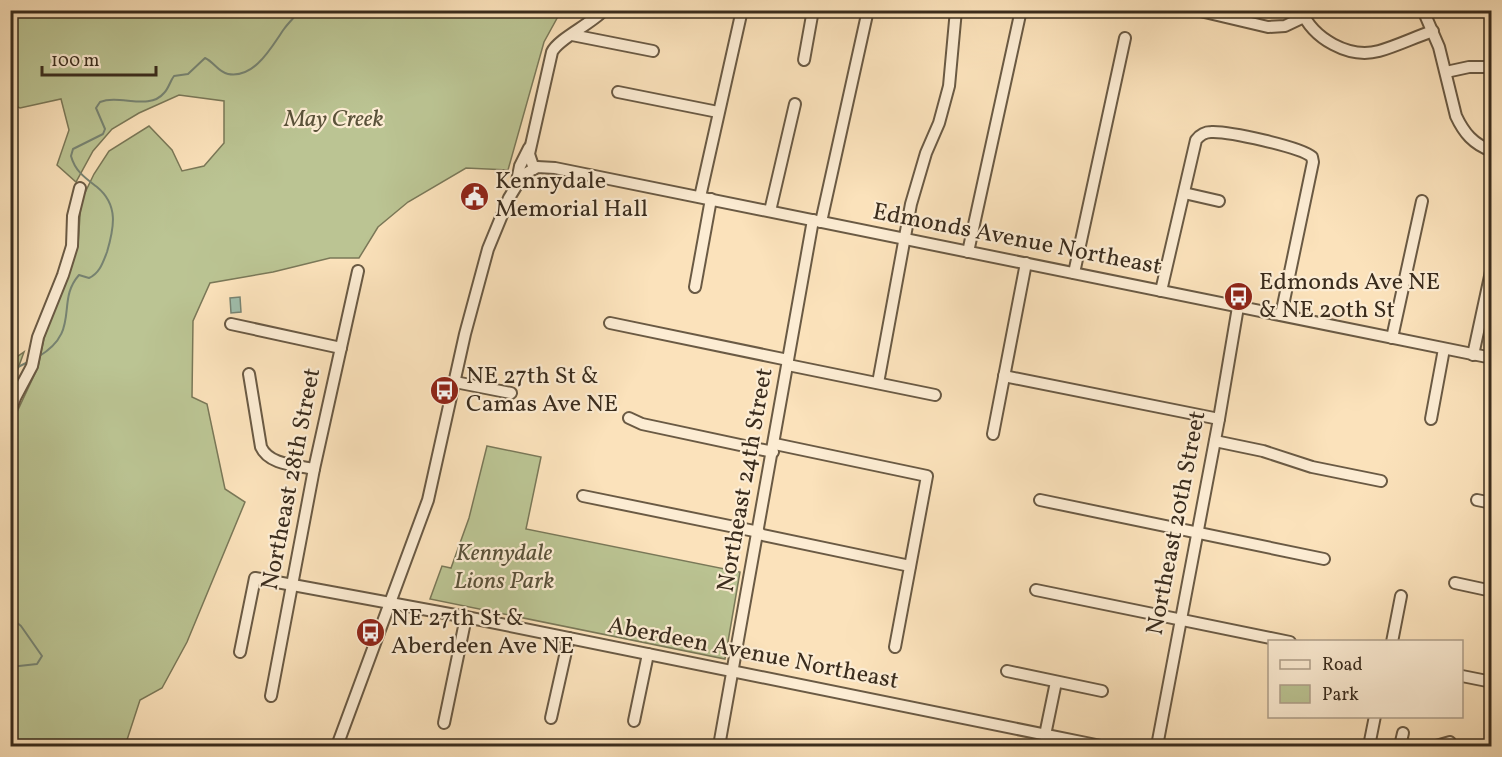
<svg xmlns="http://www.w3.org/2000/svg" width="1502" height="757" viewBox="0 0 1502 757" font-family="Vollkorn,serif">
<rect width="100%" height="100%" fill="#fbe2bb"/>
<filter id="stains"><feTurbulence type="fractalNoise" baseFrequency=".00333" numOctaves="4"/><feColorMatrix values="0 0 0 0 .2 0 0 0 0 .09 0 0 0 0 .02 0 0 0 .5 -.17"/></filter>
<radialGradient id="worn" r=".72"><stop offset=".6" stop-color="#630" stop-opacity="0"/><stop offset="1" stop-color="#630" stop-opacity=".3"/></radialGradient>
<g fill="#bbc493" stroke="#7a7858" stroke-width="1.5">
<path d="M 10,11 L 561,11 L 544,42 L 508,170 L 466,168 L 408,202 L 378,227 L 359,258 L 330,258 L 273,272 L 210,283 L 193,321 L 192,397 L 207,404 L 225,489 L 245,502 L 187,642 L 162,688 L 140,700 L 125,746 L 11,746 L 11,465 L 17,412 L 38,367 L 44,338 L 78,245 L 81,201 L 94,174 L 109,151 L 149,126 L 172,150 L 182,171 L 204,166 L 224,143 L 224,101 L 179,95 L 139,113 L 112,129 L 93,151 L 76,182 L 57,165 L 69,130 L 61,99 L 20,108 L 11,104 Z"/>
<path d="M 24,352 L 11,388 L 11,390 L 11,361 Z"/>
<path d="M 487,446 L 541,457 L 526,529 L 740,572 L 725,659 L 430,599 L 442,566 L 451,568 L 469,518 Z"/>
</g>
<path fill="#9fbeac" stroke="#778473" stroke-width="1.5" d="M 240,297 L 241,312 L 231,313 L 230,298 Z"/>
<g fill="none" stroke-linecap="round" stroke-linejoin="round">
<g stroke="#778473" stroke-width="2">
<path d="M 38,357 C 82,331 55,302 79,275 L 89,278 C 100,273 103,262 107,252 C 114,228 119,205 97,187 C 85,178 75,171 71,156 L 73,149 L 103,134 L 105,129 L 96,108 L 100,102 C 120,94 149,111 164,93 C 169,88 170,81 174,76 L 188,74 L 205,58 C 214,62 218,72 228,74 C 255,79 272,46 284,29 C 289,22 295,17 300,10"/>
<path d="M 10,371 L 30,361"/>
<path d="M 10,617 L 21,626 L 42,656 L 37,664 L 10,667"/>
</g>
<defs>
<g id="minor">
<path d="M 1196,10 L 1268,27 L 1285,26 L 1304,17"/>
<path d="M 1301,10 C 1313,39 1349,59 1379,51 C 1397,46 1415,37 1433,31"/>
<path d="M 1423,10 L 1439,47 L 1456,116 C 1464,133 1473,144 1492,151"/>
<path d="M 572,35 L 653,51"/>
<path d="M 804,60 L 813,10"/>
<path d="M 1446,72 L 1469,67 L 1492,67"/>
<path d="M 618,92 L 718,112"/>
<path d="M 534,169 L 529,154 L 552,52 C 558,39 591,24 604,10"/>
<path d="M 517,181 L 520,166 L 529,148"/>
<path d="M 1184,193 L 1219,201"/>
<path d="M 700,197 L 742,10"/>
<path d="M 770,211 L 795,104"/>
<path d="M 821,222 L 868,10"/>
<path d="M 968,252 L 1021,10"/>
<path d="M 1074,273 L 1125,38"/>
<path d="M 695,287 L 711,199"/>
<path d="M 1161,291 L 1196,140 C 1200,135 1204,132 1211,132 C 1228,131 1301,147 1312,157 L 1313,162 L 1281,315"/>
<path d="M 610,323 L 788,360"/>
<path d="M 231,324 L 341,348"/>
<path d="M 1392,338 L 1422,201"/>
<path d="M 1473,355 L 1492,267"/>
<path d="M 788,365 L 935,395"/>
<path d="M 249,374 L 261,447 C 269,465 296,465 314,469"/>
<path d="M 1004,376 L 1219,419"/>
<path d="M 455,382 L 511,393"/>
<path d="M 878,383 L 911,204 L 926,153 L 939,123 L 949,86 L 956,10"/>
<path d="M 10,412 L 15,398 L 32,366 L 38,337 L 63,275 L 72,246 L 73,216 L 80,188"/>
<path d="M 629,418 L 642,424 L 773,452"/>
<path d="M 1431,419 L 1444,349"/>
<path d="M 993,434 L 1026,263"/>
<path d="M 1215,441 L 1263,451 L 1312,467 L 1381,481"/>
<path d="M 775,444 L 927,476 L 895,647"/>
<path d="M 583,496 L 759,532"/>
<path d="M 1040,500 L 1324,559"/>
<path d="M 1477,500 L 1492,503"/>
<path d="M 758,534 L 910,566"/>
<path d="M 1455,583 L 1492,591"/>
<path d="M 1036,590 L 1290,642"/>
<path d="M 1392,642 L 1401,596"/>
<path d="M 240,652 L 255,578 L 466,617 L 1101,746"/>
<path d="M 1007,671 L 1102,691"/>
<path d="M 1462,676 L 1492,682"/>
<path d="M 271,696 L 314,469 L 358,271"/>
<path d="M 551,718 L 569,638"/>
<path d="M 634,721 L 648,654"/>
<path d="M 444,723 L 466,617"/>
<path d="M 1045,735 L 1056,682"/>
<path d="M 337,746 L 428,500 L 465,334 L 488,249 L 509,198 L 523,175 L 537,167 L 555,168 L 1492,358"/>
<path d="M 719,746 L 813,220"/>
<path d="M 1157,746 L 1219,419 L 1238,307"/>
<path d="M 1369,746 L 1375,716"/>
<path d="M 1400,746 L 1403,733"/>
<path d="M 1436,746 L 1450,742"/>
</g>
</defs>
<use href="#minor" stroke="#6a5a44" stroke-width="14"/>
<use href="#minor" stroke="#fcecd3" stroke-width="10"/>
</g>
<defs>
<symbol id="civic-disc" viewBox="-11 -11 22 22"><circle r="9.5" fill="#8f2418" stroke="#fcecd3"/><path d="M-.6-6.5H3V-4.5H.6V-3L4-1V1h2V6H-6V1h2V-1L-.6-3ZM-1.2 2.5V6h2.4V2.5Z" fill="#fff"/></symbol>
<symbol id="bus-disc" viewBox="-11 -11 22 22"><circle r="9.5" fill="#8f2418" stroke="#fcecd3"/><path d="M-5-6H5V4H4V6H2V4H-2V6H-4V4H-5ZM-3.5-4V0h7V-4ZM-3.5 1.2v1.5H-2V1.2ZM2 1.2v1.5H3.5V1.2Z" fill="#fff"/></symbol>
</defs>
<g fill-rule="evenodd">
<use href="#civic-disc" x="458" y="180" width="33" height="33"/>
<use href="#bus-disc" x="1222" y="280" width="33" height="33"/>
<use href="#bus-disc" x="428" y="374" width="33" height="33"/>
<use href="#bus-disc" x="354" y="616" width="33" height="33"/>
</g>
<g text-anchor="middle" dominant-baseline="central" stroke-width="4.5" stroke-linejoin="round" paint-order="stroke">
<g font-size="24" font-style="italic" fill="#5a523a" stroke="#fcecd3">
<text x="334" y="120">May Creek</text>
<text x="504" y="554">Kennydale<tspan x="504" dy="28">Lions Park</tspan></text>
</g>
<g font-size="24" fill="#3a2c1d" stroke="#fcecd3" text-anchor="start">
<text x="495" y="182">Kennydale<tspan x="495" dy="28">Memorial Hall</tspan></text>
<text x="1259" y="283">Edmonds Ave NE<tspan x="1259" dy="28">&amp; NE 20th St</tspan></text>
<text x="466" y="377">NE 27th St &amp;<tspan x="466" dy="28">Camas Ave NE</tspan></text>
<text x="391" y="619">NE 27th St &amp;<tspan x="391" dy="28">Aberdeen Ave NE</tspan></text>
</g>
<g font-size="24" fill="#3a2c1d" stroke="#fcecd3">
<text transform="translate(1017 240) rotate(11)">Edmonds Avenue Northeast</text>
<text transform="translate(292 479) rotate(-79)">Northeast 28th Street</text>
<text transform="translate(746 480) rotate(-80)">Northeast 24th Street</text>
<text transform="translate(1177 523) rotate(-79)">Northeast 20th Street</text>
<text transform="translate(753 654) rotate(11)">Aberdeen Avenue Northeast</text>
</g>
</g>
<rect width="1502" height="757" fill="none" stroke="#fbe2bb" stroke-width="36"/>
<rect x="12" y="12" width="1478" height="733" fill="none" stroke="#3a2c1d" stroke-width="3"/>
<rect x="18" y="18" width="1466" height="721" fill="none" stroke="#3a2c1d" stroke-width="1.5"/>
<rect x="1268" y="640" width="195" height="78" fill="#fcecd3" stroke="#ae9f8a" stroke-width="1.5"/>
<rect x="1280" y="660" width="30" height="9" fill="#fcecd3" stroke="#ae9f8a" stroke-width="1.5"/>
<text x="1322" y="670" font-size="18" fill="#3a2c1d">Road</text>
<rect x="1280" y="685" width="30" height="18" fill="#bbc493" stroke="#ae9f8a" stroke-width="1.5"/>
<text x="1322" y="700" font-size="18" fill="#3a2c1d">Park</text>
<path d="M42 66v9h114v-9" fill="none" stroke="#3a2c1d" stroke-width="3"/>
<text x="51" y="66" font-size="18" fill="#3a2c1d" stroke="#fcecd3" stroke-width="4.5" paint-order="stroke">100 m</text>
<rect width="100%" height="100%" filter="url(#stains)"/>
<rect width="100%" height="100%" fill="url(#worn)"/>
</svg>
